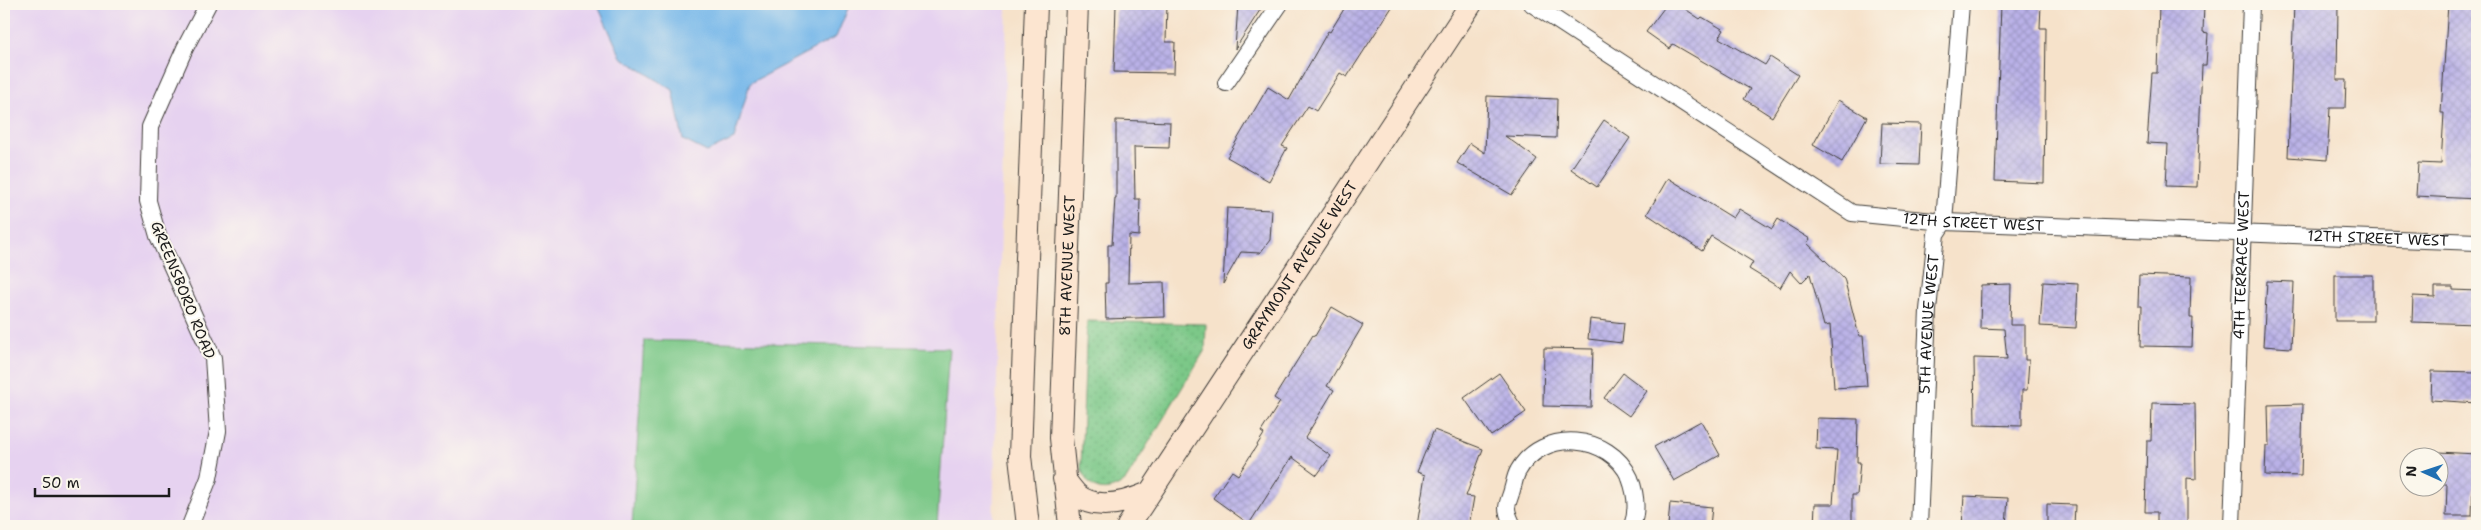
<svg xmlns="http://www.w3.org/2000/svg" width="2481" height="530" viewBox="0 0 2481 530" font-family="'Shantell Sans',sans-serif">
<defs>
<pattern id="park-dots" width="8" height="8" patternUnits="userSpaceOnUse" patternTransform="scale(1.25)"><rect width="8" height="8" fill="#7bc888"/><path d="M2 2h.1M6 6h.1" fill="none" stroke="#6aab75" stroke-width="1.8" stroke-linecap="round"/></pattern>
<pattern id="building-cross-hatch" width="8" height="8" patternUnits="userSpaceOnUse" patternTransform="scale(1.25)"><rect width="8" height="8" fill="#b9b1e7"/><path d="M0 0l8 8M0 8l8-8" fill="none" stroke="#9e98c6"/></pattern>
</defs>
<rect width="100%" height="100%" fill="#fbf7ec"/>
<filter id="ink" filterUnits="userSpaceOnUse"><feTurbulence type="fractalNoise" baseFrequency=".02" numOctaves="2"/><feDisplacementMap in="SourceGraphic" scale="10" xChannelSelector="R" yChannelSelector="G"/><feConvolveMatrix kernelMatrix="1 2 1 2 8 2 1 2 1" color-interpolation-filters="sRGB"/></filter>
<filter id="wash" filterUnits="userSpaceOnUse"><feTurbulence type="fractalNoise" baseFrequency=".0096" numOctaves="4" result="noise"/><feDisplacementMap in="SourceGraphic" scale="20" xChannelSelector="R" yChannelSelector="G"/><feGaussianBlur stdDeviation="1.12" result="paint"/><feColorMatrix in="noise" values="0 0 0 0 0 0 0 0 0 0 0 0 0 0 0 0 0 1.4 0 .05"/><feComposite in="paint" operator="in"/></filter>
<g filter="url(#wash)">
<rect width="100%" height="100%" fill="#f6e2ca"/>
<path fill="#e6d2f0" d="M 4,4 L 1007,4 L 993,526 L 4,526 Z"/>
<path fill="#7bc888" stroke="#4c7252" d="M 644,340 L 949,348 L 937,526 L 632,526 Z"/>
<path fill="url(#park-dots)" stroke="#4c7252" d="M 1087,321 L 1206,324 L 1205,350 L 1126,480 C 1107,497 1086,491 1081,466 Z"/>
<path fill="#73b6e9" stroke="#486982" d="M 597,4 L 850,4 L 836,37 L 750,83 L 734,139 L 707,152 L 683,140 L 673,90 L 621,57 Z"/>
<g id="blocks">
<g fill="url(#building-cross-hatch)">
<path d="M 1116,4 L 1167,4 L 1166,42 L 1175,42 L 1174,73 L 1114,72 Z"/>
<path d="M 1238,4 L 1264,4 L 1235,49 Z"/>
<path d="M 1347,4 L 1394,4 L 1347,77 L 1340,73 L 1316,111 L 1308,106 L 1282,146 L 1287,148 L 1269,181 L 1227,157 L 1268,87 L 1289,100 L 1328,31 L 1330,32 Z"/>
<path d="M 1667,4 L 1678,4 L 1700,19 L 1702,17 L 1724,30 L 1719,38 L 1765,65 L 1770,57 L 1798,75 L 1772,117 L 1744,99 L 1750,89 L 1673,44 L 1670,49 L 1646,32 Z"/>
<path d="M 2001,4 L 2041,4 L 2040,28 L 2046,28 L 2044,183 L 1995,181 Z"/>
<path d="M 2159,4 L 2204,4 L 2203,32 L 2208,33 L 2206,65 L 2202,65 L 2197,187 L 2166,186 L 2168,144 L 2147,143 L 2152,73 L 2157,73 Z"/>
<path d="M 2294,4 L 2338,4 L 2337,80 L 2346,80 L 2345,108 L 2330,108 L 2327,160 L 2288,157 Z"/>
<path d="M 2448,4 L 2477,5 L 2477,199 L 2416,196 L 2418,163 L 2441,164 L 2444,113 L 2441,113 Z"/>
<path d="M 1487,96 L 1557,99 L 1556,138 L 1505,136 L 1537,159 L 1512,195 L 1457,163 L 1470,143 L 1485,153 Z"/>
<path d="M 1838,100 L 1867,117 L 1842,162 L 1813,145 Z"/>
<path d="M 1116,120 L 1170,122 L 1169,148 L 1134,147 L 1135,199 L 1140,199 L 1139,236 L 1129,235 L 1128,283 L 1164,282 L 1165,317 L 1106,319 L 1105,283 L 1108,283 L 1108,245 L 1112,245 L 1115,198 L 1116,198 Z"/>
<path d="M 1604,120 L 1630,138 L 1597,187 L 1571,169 Z"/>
<path d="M 1882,123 L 1921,124 L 1919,165 L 1880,164 Z"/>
<path d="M 1668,178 L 1733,218 L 1739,209 L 1772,229 L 1778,219 L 1810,239 L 1807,243 L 1844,278 L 1859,336 L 1863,336 L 1867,386 L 1834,388 L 1830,325 L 1824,326 L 1810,274 L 1801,283 L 1790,271 L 1780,288 L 1749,269 L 1753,262 L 1711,236 L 1702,251 L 1647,214 Z"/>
<path d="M 1227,208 L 1272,210 L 1270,240 L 1260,253 L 1241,252 L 1223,284 Z"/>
<path d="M 2139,275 L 2191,277 L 2190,318 L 2193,318 L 2192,347 L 2141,346 L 2142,306 L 2138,306 Z"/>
<rect x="2335" y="275" width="38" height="46"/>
<path d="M 2267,281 L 2294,282 L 2291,348 L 2263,346 Z"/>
<path d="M 2043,282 L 2078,284 L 2076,328 L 2040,326 Z"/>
<path d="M 2011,284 L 2010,325 L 2025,325 L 2025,360 L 2029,360 L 2027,390 L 2022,390 L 2022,426 L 1975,425 L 1974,358 L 2007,359 L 2004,329 L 1980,328 L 1981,285 Z"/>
<path d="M 2435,287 L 2453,287 L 2453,290 L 2477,291 L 2477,324 L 2412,322 L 2413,296 L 2435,297 Z"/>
<path d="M 1332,307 L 1363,325 L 1327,386 L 1334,390 L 1305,438 L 1331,456 L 1317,475 L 1292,457 L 1249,524 L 1213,498 L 1232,471 L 1238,475 L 1264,434 L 1261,432 L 1280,402 L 1274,398 L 1313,335 L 1315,336 Z"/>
<path d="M 1590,319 L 1624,323 L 1622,343 L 1588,339 Z"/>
<path d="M 1544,348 L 1593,349 L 1591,407 L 1543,406 Z"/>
<path d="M 2432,371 L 2477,372 L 2477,403 L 2431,400 Z"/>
<path d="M 1499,373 L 1526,412 L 1491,436 L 1464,398 Z"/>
<path d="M 1623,373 L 1647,391 L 1629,416 L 1604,398 Z"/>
<path d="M 2152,403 L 2195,404 L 2196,479 L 2187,478 L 2187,526 L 2157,526 L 2157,512 L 2145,512 L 2147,441 L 2151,441 Z"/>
<path d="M 2303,404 L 2301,476 L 2265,475 L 2266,446 L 2269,446 L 2268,405 Z"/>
<path d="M 1817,418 L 1858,419 L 1857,462 L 1860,462 L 1857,495 L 1852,495 L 1852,526 L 1814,526 L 1815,504 L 1833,504 L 1837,450 L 1816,449 Z"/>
<path d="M 1701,421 L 1720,455 L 1674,481 L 1654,447 Z"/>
<path d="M 1434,430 L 1483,449 L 1466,496 L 1474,497 L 1469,526 L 1417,526 L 1425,475 L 1417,472 Z"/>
<path d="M 2438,452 L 2477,454 L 2477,485 L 2473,485 L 2472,516 L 2446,516 L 2447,484 L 2438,484 Z"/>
<path d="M 1964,496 L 2008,498 L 2006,526 L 1962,526 Z"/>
<path d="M 1670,503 L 1712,507 L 1710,526 L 1668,526 Z"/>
<path d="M 2047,504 L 2075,505 L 2074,526 L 2047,526 Z"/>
</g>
</g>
</g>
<g filter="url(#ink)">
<use href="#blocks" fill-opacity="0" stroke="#3d3a36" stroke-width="1"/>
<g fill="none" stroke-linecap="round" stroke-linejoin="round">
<defs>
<g id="minor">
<path id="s1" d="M 1532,4 L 1852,213 L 1944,222 L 2477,242"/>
<path d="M 1226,83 L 1280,4"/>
<path d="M 190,526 L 209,478 L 218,431 L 213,358 L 158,236 L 148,201 L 150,127 L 185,48 L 208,4"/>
<path d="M 1513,526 C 1511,521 1507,514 1507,508 C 1507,503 1511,495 1512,490 C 1514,484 1515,476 1518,471 C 1542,428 1610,433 1630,478 C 1636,494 1638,510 1632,526"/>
<path id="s2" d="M 1919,526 L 1928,310 L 1936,234 L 1944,222 L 1961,4"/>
<path id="s3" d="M 2232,526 L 2251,4"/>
</g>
<g id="secondary">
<path d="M 1064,479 C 1068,484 1072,490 1077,495 C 1097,512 1128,502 1149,493"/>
<path d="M 1028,526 L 1020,456 L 1036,4"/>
<path id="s4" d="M 1070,526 L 1061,438 L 1077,4"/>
<path id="s5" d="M 1128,526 L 1471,4"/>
</g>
</defs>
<use href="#minor" stroke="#3d3a36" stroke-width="18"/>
<use href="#secondary" stroke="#3d3a36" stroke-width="24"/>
<use href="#minor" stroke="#fff" stroke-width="16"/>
<use href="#secondary" stroke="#fce5d0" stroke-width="22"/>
</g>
</g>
<g text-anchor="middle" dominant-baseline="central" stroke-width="4" stroke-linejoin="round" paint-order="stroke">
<g font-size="15" fill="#1c1c1c" stroke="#fbf7ec">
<text stroke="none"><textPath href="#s1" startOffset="504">12TH STREET WEST</textPath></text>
<text stroke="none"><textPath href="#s1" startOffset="909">12TH STREET WEST</textPath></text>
<text stroke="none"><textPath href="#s4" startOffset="261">8TH AVENUE WEST</textPath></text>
<text stroke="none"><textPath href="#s5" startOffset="312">GRAYMONT AVENUE WEST</textPath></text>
<text stroke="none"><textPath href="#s3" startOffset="261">4TH TERRACE WEST</textPath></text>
<text transform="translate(183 290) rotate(68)">GREENSBORO ROAD</text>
<text stroke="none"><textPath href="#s2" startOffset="202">5TH AVENUE WEST</textPath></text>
</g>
</g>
<rect width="2481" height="530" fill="none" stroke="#fbf7ec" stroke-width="20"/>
<g transform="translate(2424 472) rotate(273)"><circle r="24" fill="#fbf7ec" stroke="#a29f99"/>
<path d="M0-4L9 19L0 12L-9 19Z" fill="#1f6fb2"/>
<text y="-8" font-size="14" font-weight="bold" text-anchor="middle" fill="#1c1c1c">N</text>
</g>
<path d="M35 488v8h134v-8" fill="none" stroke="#1c1c1c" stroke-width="2.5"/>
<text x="42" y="488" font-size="15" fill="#1c1c1c" stroke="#fbf7ec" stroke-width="4" paint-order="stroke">50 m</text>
</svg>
